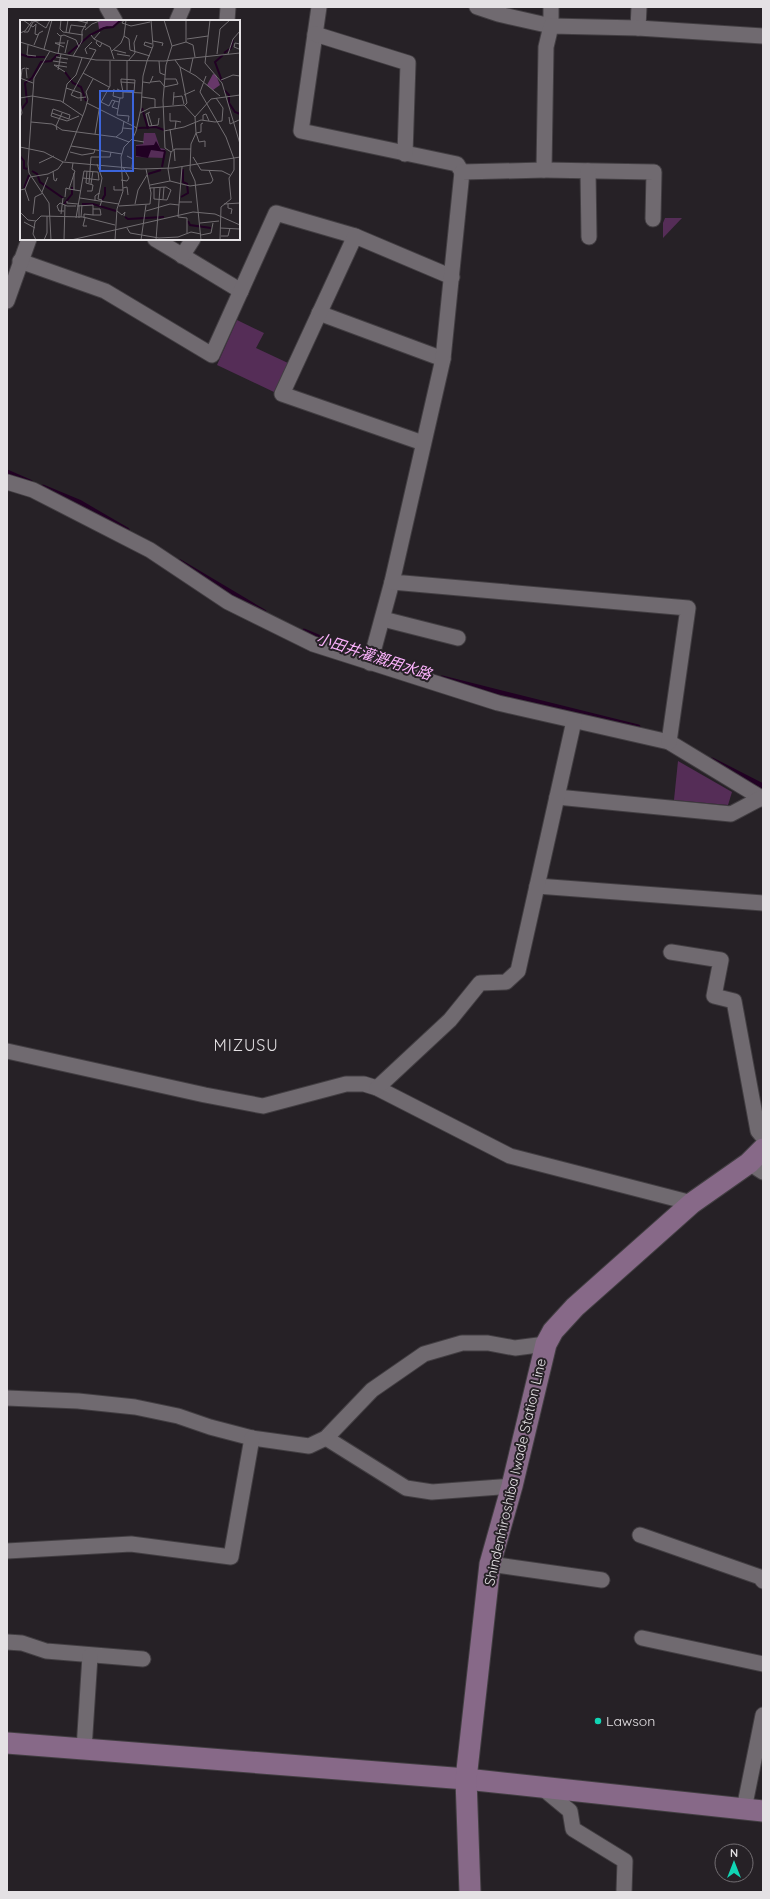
<svg xmlns="http://www.w3.org/2000/svg" width="770" height="1899" viewBox="0 0 770 1899" font-family="Quicksand,'Noto Sans JP',sans-serif">
<rect width="100%" height="100%" fill="#262126"/>
<g fill="#552d57">
<path d="M 665,218 L 682,218 L 663,238 L 663,223 Z"/>
<path d="M 237,320 L 264,333 L 256,348 L 288,363 L 274,392 L 217,365 Z"/>
<path d="M 678,761 L 732,792 L 728,805 L 674,800 Z"/>
</g>
<g fill="none" stroke-linecap="round" stroke-linejoin="round">
<g stroke="#210123" stroke-width="5">
<path d="M 7,472 L 30,482"/>
<path d="M 43,487 L 79,502 L 127,530"/>
<path d="M 180,562 L 264,612"/>
<path d="M 304,631 L 328,641"/>
<path d="M 442,678 L 638,727"/>
<path d="M 712,760 L 763,786"/>
</g>
<defs>
<g id="street">
<path d="M 107,7 L 115,21"/>
<path d="M 319,7 L 301,131 L 457,164 L 462,172"/>
<path d="M 477,7 L 498,14 L 551,26 L 551,7"/>
<path d="M 177,21 L 183,7"/>
<path d="M 227,21 L 228,7"/>
<path d="M 638,28 L 639,7"/>
<path d="M 315,34 L 408,63 L 405,154"/>
<path d="M 544,170 L 654,172 L 653,219"/>
<path d="M 588,171 L 589,237"/>
<path d="M 155,239 L 241,291"/>
<path d="M 182,256 L 193,239"/>
<path d="M 20,261 L 105,291 L 212,355 L 276,213 L 355,236"/>
<path d="M 7,301 L 29,239"/>
<path d="M 319,313 L 443,359"/>
<path d="M 423,443 L 282,394 L 355,236 L 452,277"/>
<path d="M 7,482 L 33,490 L 150,550 L 228,602 L 313,644 L 498,703 L 669,742 L 763,799"/>
<path d="M 383,619 L 458,638"/>
<path d="M 370,663 L 392,582"/>
<path d="M 669,742 L 688,608 L 392,582 L 443,359 L 462,172 L 544,170 L 546,47 L 551,26 L 638,28 L 763,36"/>
<path d="M 557,797 L 731,814 L 761,798"/>
<path d="M 537,886 L 763,903"/>
<path d="M 671,952 L 721,960 L 714,996 L 734,1001 L 758,1131 L 763,1137"/>
<path d="M 7,1051 L 205,1095 L 263,1106 L 346,1084 L 364,1084 L 377,1088 L 510,1156 L 692,1203"/>
<path d="M 377,1088 L 450,1020 L 480,983 L 506,982 L 518,971 L 574,721"/>
<path d="M 749,1163 L 763,1172"/>
<path d="M 7,1398 L 78,1401 L 135,1407 L 178,1416 L 210,1427 L 252,1438 L 309,1446 L 326,1438 L 372,1390 L 424,1354 L 462,1343 L 488,1343 L 515,1348 L 546,1344"/>
<path d="M 326,1438 L 406,1488 L 432,1492 L 512,1486"/>
<path d="M 640,1535 L 760,1577 L 763,1581"/>
<path d="M 7,1551 L 131,1544 L 231,1557 L 252,1438"/>
<path d="M 490,1564 L 602,1580"/>
<path d="M 642,1638 L 763,1664"/>
<path d="M 7,1642 L 22,1643 L 46,1651 L 143,1659"/>
<path d="M 84,1749 L 90,1656"/>
<path d="M 541,1787 L 570,1811 L 573,1829 L 625,1861 L 624,1892"/>
<path d="M 744,1809 L 763,1715"/>
</g>
<g id="secondary">
<path d="M 7,1743 L 466,1779 L 763,1811"/>
<path d="M 470,1892 L 466,1779 L 490,1564 L 512,1486 L 546,1344 L 553,1331 L 575,1307 L 692,1203 L 749,1163 L 763,1149"/>
</g>
</defs>
<use href="#street" stroke="#423e42" stroke-width="17"/>
<use href="#secondary" stroke="#423e42" stroke-width="23"/>
<use href="#street" stroke="#706a70" stroke-width="15"/>
<use href="#secondary" stroke="#876988" stroke-width="21"/>
</g>
<circle fill="#11d5b4" stroke="#262126" stroke-width="1.5" cx="598" cy="1721" r="4"/>
<g text-anchor="middle" dominant-baseline="central" stroke-width="4" stroke-linejoin="round" paint-order="stroke">
<g font-size="14" fill="#e4e1e4" stroke="#262126">
<text transform="translate(515 1472) rotate(-77)">Shindenhiroshiba Iwade Station Line</text>
</g>
<g font-size="14" fill="#e4e1e4" stroke="#262126" text-anchor="start">
<text x="606" y="1721">Lawson</text>
</g>
<g font-size="15" font-style="italic" fill="#fcb2fd" stroke="#262126">
<text transform="translate(374 656) rotate(18)">小田井灌漑用水路</text>
</g>
<g font-size="16" letter-spacing="1" fill="#e4e1e4" stroke="#262126">
<text x="246" y="1045">MIZUSU</text>
</g>
</g>
<g transform="translate(20 20)">
<rect width="220" height="220" fill="#262126"/>
<path d="M 124,113 L 135,113 L 140,128 L 145,129 L 144,138 L 116,137 L 116,125 L 123,124 Z" fill="#552d57"/>
<path d="M 83,0 L 100,0 L 93,7 L 87,6 L 79,9 L 78,2 ZM 193,54 L 196,55 L 200,65 L 193,70 L 187,65 Z" fill="#673769"/>
<path d="M 136,121 L 141,130 L 145,130 L 145,132 L 131,130 L 128,138 L 116,136 L 116,126 L 134,125 Z" fill="#210123"/>
<path fill="none" stroke="#210123" stroke-width="2" d="M 204,33 L 211,28 L 213,20M 0,34 L 9,37 L 25,37M 48,34 L 70,15 L 84,8 L 93,7 L 101,0M 45,52 L 53,63 L 61,67 L 66,81M 202,61 L 195,42 L 203,35M 204,70 L 209,75 L 209,83 L 215,92 L 220,94M 122,88 L 128,109M 1,90 L 7,82 L 5,63 L 12,58 L 21,42 L 31,41 L 39,33M 118,108 L 136,107 L 144,110M 0,136 L 4,141 L 4,148 L 7,149M 142,147 L 145,131M 12,151 L 17,154 L 20,162 L 43,178M 128,154 L 141,150M 4,168 L 9,155M 161,177 L 168,173 L 167,164 L 163,162 L 163,149M 82,180 L 85,175 L 85,167M 44,184 L 52,174 L 52,167M 62,184 L 73,184 L 96,191M 105,197 L 108,199 L 144,197M 168,201 L 170,205 L 191,208"/>
<path fill="none" stroke="#726e72" stroke-width="1" d="M 3,0 L 13,7 L 16,4M 41,0 L 40,9 L 43,12 L 63,15M 55,0 L 68,3M 104,0 L 102,3 L 111,6 L 130,2M 106,0 L 104,16 L 109,19 L 110,30 L 130,36M 144,0 L 152,26 L 146,45 L 143,80 L 145,128 L 151,132M 166,0 L 166,22M 190,0 L 185,43 L 202,63 L 220,124M 15,1 L 26,8 L 30,0M 16,4 L 15,14 L 18,15M 65,10 L 72,4 L 82,0M 4,12 L 8,12 L 13,2 L 22,0M 46,12 L 48,0M 0,13 L 5,11 L 13,0M 37,13 L 40,16 L 44,15 L 56,20 L 59,27M 49,13 L 51,5 L 66,7M 71,15 L 74,19 L 80,12M 74,19 L 90,27 L 94,39M 167,19 L 188,16M 77,21 L 76,23 L 80,27 L 82,23M 133,21 L 143,23 L 142,26M 0,22 L 36,33 L 76,40 L 144,41 L 220,33M 8,25 L 7,35 L 16,36M 14,25 L 19,13 L 23,11M 152,26 L 166,22 L 173,25 L 175,37M 44,27 L 35,23 L 45,23M 132,28 L 124,25 L 125,22 L 132,24M 24,29 L 32,0M 219,29 L 214,27 L 215,23 L 220,24M 94,30 L 106,33M 30,31 L 14,58 L 8,144 L 9,153 L 29,183 L 31,220M 92,31 L 101,23 L 104,16M 45,33 L 48,20M 38,34 L 41,16M 67,34 L 65,29 L 72,22M 97,34 L 110,36M 197,34 L 200,9 L 210,0M 208,34 L 213,19 L 220,11M 53,36 L 62,21 L 62,11 L 68,0M 36,37 L 48,39M 155,40 L 160,47 L 176,56 L 200,76M 33,41 L 47,43M 107,41 L 107,72M 108,41 L 115,33 L 114,23 L 117,15M 127,41 L 133,26 L 131,0M 139,41 L 140,53 L 145,55M 160,47 L 167,83 L 165,85M 38,50 L 41,34M 45,52 L 34,45 L 47,47M 170,52 L 173,38M 63,53 L 89,67M 186,56 L 180,72 L 206,117 L 214,139 L 214,150 L 209,158 L 211,179 L 201,187 L 200,220M 0,58 L 13,63M 1,58 L 2,49 L 5,48M 7,58 L 6,48 L 9,49M 201,60 L 213,55 L 220,56M 123,62 L 130,63 L 133,56M 131,62 L 140,61 L 144,66M 144,67 L 158,64 L 156,59 L 145,59M 46,68 L 61,73 L 61,81M 94,69 L 93,76 L 100,78M 97,69 L 103,72 L 101,62M 114,72 L 115,60 L 101,59 L 101,62 L 115,63M 164,75 L 175,70M 12,76 L 41,81 L 63,96M 66,77 L 58,78 L 51,75 L 76,30 L 69,28M 122,77 L 135,79 L 135,87M 154,77 L 162,76 L 164,84M 0,78 L 12,76M 0,82 L 2,93 L 0,97M 81,82 L 89,86 L 92,80 L 95,81M 43,83 L 47,64 L 56,55 L 62,38M 67,83 L 117,108M 153,85 L 154,72M 98,89 L 92,87 L 95,81 L 99,82M 130,92 L 126,94 L 129,106 L 138,105 L 139,98M 32,93 L 49,99M 42,93 L 36,106 L 42,110 L 96,117 L 109,122M 120,93 L 130,88 L 164,85 L 175,97M 128,93 L 132,106M 150,93 L 150,101 L 156,101M 209,97 L 210,104 L 219,100M 49,99 L 50,95 L 33,89 L 31,96 L 47,101 L 59,96M 183,100 L 183,95 L 186,94 L 189,101M 11,102 L 32,104 L 36,106 L 37,110M 108,102 L 109,96 L 97,95 L 100,78 L 103,78 L 103,72 L 122,73M 183,103 L 181,104 L 181,112 L 176,113 L 179,122 L 185,121 L 185,127M 103,108 L 113,109 L 113,105M 150,109 L 153,130M 155,109 L 156,101 L 161,102M 144,111 L 164,107 L 181,100 L 195,102 L 202,101 L 203,88 L 196,78M 75,114 L 80,84 L 90,66 L 90,41M 96,117 L 102,112 L 104,101M 112,120 L 124,122M 51,126 L 102,134M 0,127 L 24,132 L 43,142 L 121,149 L 153,148 L 220,137M 154,129 L 155,141M 50,132 L 62,135 L 74,133 L 75,129M 151,132 L 155,129 L 171,129M 107,136 L 113,139 L 112,147M 173,137 L 181,150 L 202,151 L 210,155M 45,141 L 65,90 L 68,79 L 66,72 L 73,59M 19,143 L 34,136M 77,144 L 82,158 L 79,174M 162,147 L 158,197 L 167,198 L 167,213M 33,151 L 34,160 L 36,161 L 37,158M 70,151 L 71,137 L 90,137 L 91,132M 101,160 L 107,161 L 109,158 L 103,147M 150,161 L 148,149 L 151,132M 69,163 L 70,151M 71,164 L 73,151M 130,165 L 150,161 L 170,166 L 191,163 L 193,160 L 189,150M 94,166 L 94,170 L 103,170M 103,168 L 107,167 L 108,175M 5,169 L 9,181M 49,169 L 61,171M 130,169 L 130,168 L 146,167 L 151,170 L 147,180 L 134,179 L 134,168M 0,170 L 5,169 L 10,157 L 28,154 L 38,149 L 43,142M 54,170 L 54,153M 67,171 L 72,171 L 73,165 L 66,163 L 67,151M 22,172 L 28,157M 45,177 L 46,168 L 49,169 L 55,151 L 52,149 L 53,143M 60,178 L 99,184M 143,179 L 144,167M 47,181 L 47,183 L 58,184M 75,181 L 75,176 L 79,173 L 78,179 L 82,180 L 80,186M 159,182 L 172,182M 115,184 L 118,170 L 127,155M 204,184 L 220,183M 208,184 L 208,188 L 212,189 L 211,194M 57,186 L 73,185 L 73,195 L 64,194 L 64,198M 99,186 L 130,184 L 131,173 L 126,149M 44,191 L 39,191 L 37,186 L 40,183 L 47,186 L 56,186M 97,191 L 102,195 L 105,192 L 104,196M 126,191 L 150,184 L 159,185M 0,192 L 8,200 L 16,201M 13,194 L 15,177 L 23,173M 41,194 L 43,178M 73,195 L 81,195 L 80,189 L 73,189M 61,197 L 62,185M 56,198 L 64,151 L 78,152 L 79,160 L 63,158M 59,198 L 59,185M 65,198 L 63,206 L 67,206M 4,202 L 15,208M 180,203 L 199,201M 107,208 L 110,213 L 139,218 L 158,217 L 171,212 L 181,214M 200,208 L 220,209M 181,215 L 191,213 L 193,203M 201,216 L 208,216 L 210,208M 16,220 L 13,214 L 15,202 L 21,196 L 63,197 L 95,205M 24,220 L 27,213 L 27,196M 44,220 L 45,185M 51,220 L 173,192 L 195,194 L 220,205M 95,220 L 97,189 L 103,171 L 101,137 L 104,127 L 113,118 L 116,111 L 121,88 L 123,56 L 127,41M 121,220 L 126,185M 136,220 L 140,168M 181,220 L 175,161 L 170,150 L 171,124 L 176,113 L 175,97 L 191,79 L 220,75"/>
<path fill="#3b64da" fill-opacity="0.15" stroke="#3b64da" stroke-width="2" d="M 80,71 L 113,71 L 113,151 L 80,151 Z"/>
<rect width="220" height="220" fill="none" stroke="#e4e1e4" stroke-width="2"/>
</g>
<rect width="770" height="1899" fill="none" stroke="#e4e1e4" stroke-width="16"/>
<g transform="translate(734 1863)"><circle r="19" fill="#262126" stroke="#726e72"/>
<path d="M0-3L7 15L0 10L-7 15Z" fill="#11d5b4"/>
<text y="-6" font-size="11" font-weight="bold" text-anchor="middle" fill="#e4e1e4">N</text>
</g>
</svg>
